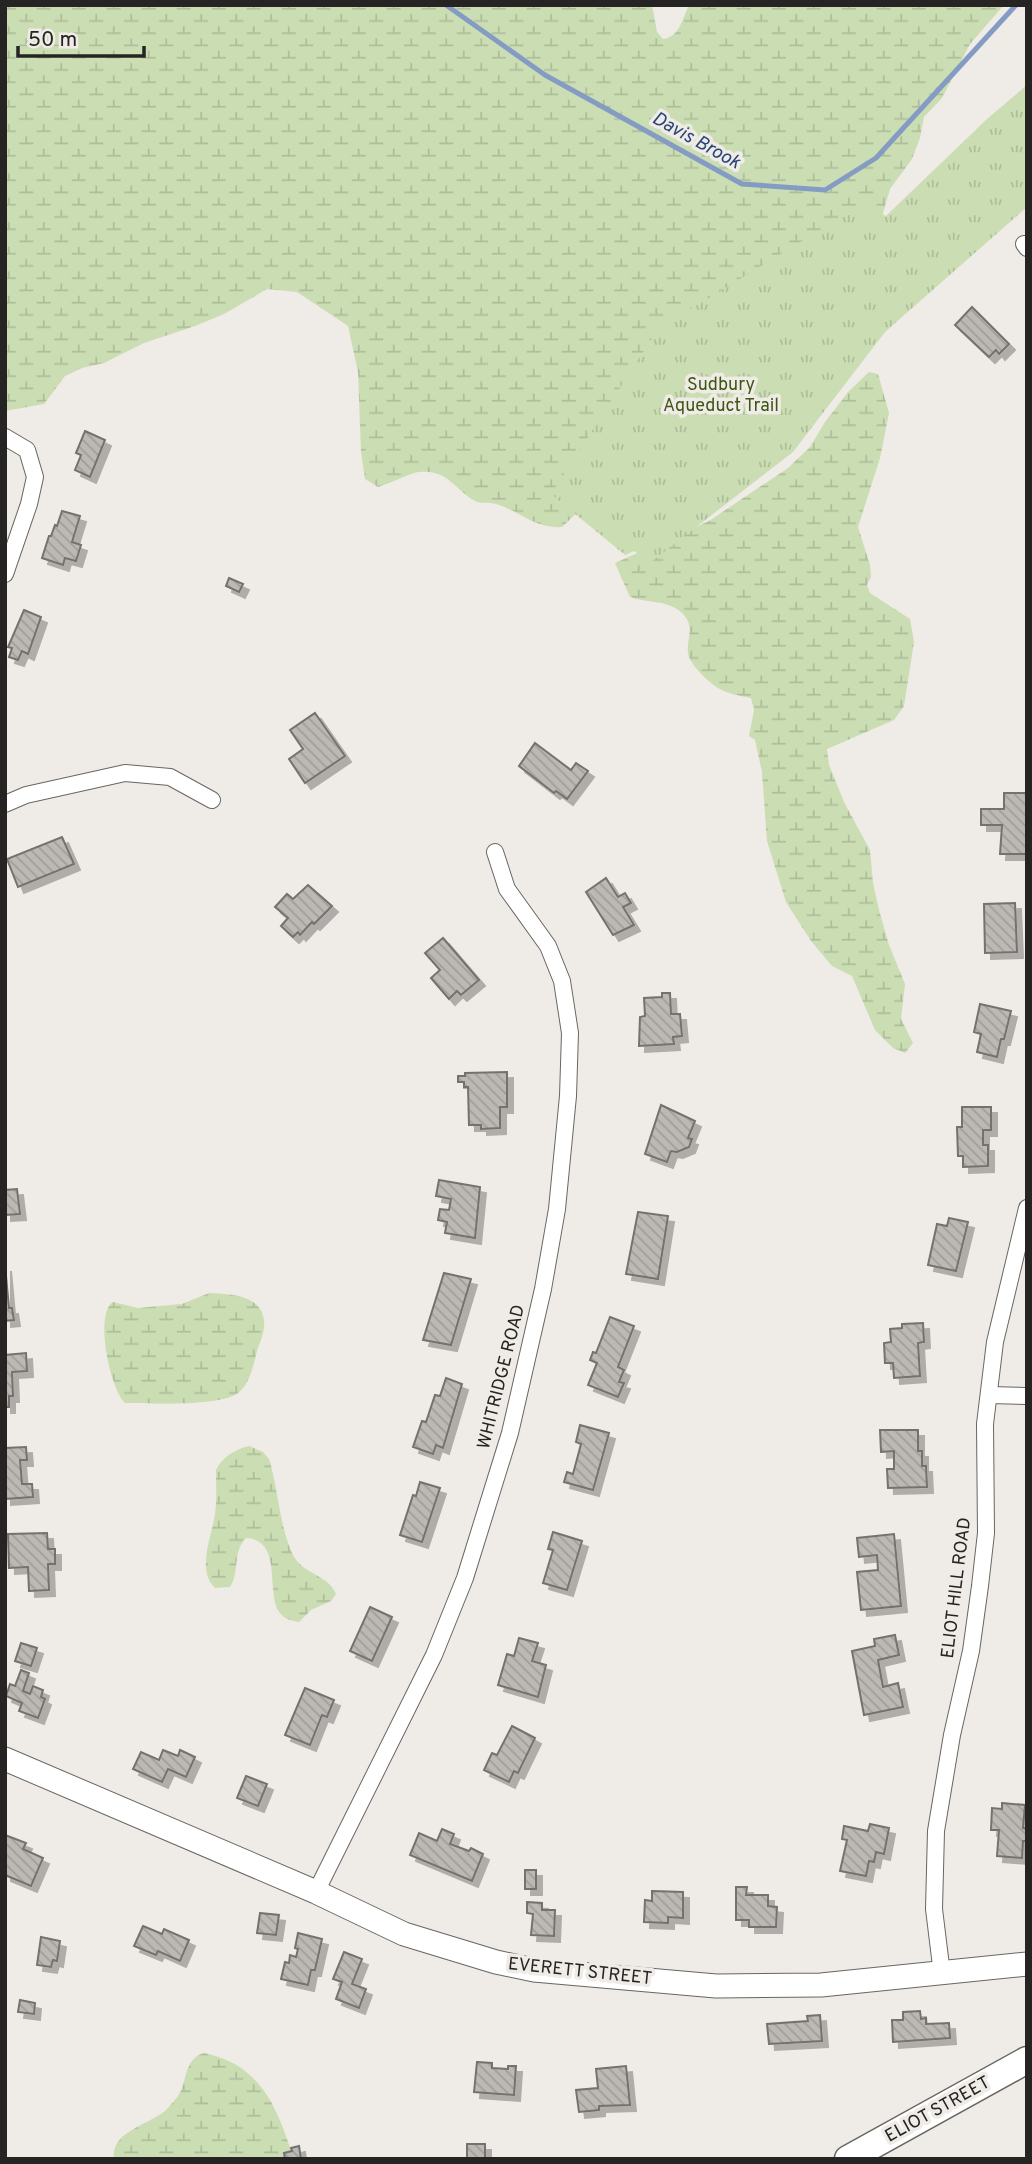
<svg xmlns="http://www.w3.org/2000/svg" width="1032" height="2164" viewBox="0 0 1032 2164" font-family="Overpass,sans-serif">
<defs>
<pattern id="wetland-marsh" width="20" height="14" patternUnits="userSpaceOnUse" patternTransform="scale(1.75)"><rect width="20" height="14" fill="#cbddb3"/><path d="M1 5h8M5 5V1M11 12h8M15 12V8" fill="none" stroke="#aebe9a"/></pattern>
<pattern id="park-tufts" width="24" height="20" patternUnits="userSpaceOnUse" patternTransform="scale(1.75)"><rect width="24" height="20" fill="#cbddb3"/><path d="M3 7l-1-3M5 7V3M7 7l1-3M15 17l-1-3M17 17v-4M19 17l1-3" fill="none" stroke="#aebe9a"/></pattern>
<pattern id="building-back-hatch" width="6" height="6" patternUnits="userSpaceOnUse" patternTransform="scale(1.75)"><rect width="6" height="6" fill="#bcb8b4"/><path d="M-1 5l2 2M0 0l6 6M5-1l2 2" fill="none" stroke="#a19e9a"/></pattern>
<filter id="shadow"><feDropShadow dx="6" dy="6" stdDeviation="0" flood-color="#0004"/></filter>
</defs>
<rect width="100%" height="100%" fill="#efebe6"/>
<g fill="url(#wetland-marsh)">
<path d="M 5,5 L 652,5 L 657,32 L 663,39 C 680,37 682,19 689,5 L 1004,5 L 970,44 L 942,98 L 924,117 L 920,138 L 912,159 L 890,189 L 879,227 L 562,527 C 535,529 520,511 496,504 C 489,502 481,504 475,501 C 454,489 448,469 419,472 C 413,472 388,484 378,487 L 365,479 L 361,452 L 358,372 L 348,326 L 297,292 L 267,289 L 224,314 L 195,326 L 144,343 L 104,363 L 82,368 L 65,376 L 44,404 L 5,411 Z"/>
<path d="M 869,372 L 878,374 L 889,413 L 880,458 L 858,527 L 870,565 L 871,577 L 867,585 L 870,593 L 910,619 L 914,642 L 904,706 L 894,720 L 827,749 L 829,765 L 845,804 L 870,850 L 873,883 L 879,910 L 889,945 L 905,984 L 901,1019 L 913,1043 L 905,1053 L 893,1048 L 875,1030 L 852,976 L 832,966 L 811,941 L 786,902 L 767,841 L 762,772 L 755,740 L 749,736 L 754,710 L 751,698 C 741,696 728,694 720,689 C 710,684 689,664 688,653 C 686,636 697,628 681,612 C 668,600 646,603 630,597 L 615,563 L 709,521 L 788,468 L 810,447 L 825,422 L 848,392 Z"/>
<path d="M 209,1293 C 232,1294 267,1295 264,1328 C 263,1337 258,1346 256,1355 C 253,1367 249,1385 238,1393 C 219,1407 150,1403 125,1403 C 110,1389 94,1314 113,1302 L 138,1308 L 159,1306 L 182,1304 Z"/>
<path d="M 249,1446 L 263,1452 L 269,1459 C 278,1488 280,1529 293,1555 C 302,1574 329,1575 336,1594 L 331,1601 L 311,1610 L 299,1622 C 292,1621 284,1619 280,1613 C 265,1594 284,1540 246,1538 C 232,1552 240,1572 230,1587 L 215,1588 C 196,1570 212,1536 215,1514 C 217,1500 216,1485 216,1470 C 222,1457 236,1449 249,1446 Z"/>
<path d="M 204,2053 C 262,2065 277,2108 294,2159 L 114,2159 C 110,2131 150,2125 166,2110 C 172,2103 179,2097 182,2088 C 187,2074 187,2058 204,2053 Z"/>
</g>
<path fill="url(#park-tufts)" d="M 1027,85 L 1027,207 L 885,332 L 793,452 L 651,562 L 634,551 L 625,555 L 551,494 L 658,329 L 861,205 L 886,216 L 987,119 Z"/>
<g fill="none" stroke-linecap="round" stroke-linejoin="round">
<path stroke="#849bc3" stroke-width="5" d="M 446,5 L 545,75 L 742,184 L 825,190 L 876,158 L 1016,5"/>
</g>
<g fill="url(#building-back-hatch)" stroke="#75726e" stroke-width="2" filter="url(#shadow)">
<path d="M 972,307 L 1009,344 L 999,354 L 996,350 L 989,357 L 955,325 Z"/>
<path d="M 85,431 L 105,440 L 90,477 L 75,470 L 81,455 L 76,453 Z"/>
<path d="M 62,511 L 80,516 L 72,542 L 81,545 L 76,561 L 65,558 L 63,565 L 42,558 L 49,536 L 51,536 L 55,525 L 57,526 Z"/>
<path d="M 229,578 L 243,584 L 239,592 L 226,586 Z"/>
<path d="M 24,610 L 41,617 L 28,654 L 22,651 L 18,660 L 9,657 L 12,648 L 8,647 Z"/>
<path d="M 315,713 L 345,756 L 305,783 L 289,759 L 303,749 L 290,730 Z"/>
<path d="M 535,743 L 571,770 L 576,763 L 588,771 L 567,799 L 556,791 L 554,793 L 519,766 Z"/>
<path d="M 1004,793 L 1026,793 L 1026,854 L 1000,854 L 1002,825 L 981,825 L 981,809 L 1004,809 Z"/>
<path d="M 62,837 L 74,864 L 18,887 L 7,859 Z"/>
<path d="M 606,878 L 618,897 L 625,893 L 631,903 L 623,907 L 634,925 L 613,935 L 586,892 Z"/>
<path d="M 308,885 L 332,906 L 314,924 L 312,922 L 300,935 L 298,932 L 293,937 L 281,926 L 288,918 L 275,907 L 287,894 L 293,899 Z"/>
<path d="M 1015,903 L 1017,952 L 985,953 L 984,904 Z"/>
<path d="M 443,938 L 479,980 L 461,995 L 457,991 L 449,999 L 431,978 L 440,970 L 425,953 Z"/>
<path d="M 662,993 L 670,993 L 671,1014 L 680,1014 L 682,1036 L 673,1037 L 674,1044 L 639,1046 L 640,1017 L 645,1016 L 644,998 L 662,997 Z"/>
<path d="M 980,1004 L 1011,1011 L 1004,1039 L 1001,1039 L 997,1057 L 977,1052 L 981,1034 L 974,1032 Z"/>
<path d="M 507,1072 L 507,1107 L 500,1107 L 500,1128 L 481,1129 L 481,1125 L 469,1125 L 468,1087 L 464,1087 L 464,1082 L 458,1082 L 458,1076 L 465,1076 L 465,1073 Z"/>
<path d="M 661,1105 L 695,1121 L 688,1138 L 692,1139 L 689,1147 L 677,1152 L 671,1151 L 667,1162 L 645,1154 Z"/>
<path d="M 962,1107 L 991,1107 L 991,1130 L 983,1130 L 983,1145 L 988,1145 L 988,1166 L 963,1167 L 963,1156 L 958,1156 L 957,1127 L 962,1127 Z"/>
<path d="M 439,1180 L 480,1187 L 475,1238 L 445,1233 L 447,1222 L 438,1220 L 440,1209 L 449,1210 L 451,1199 L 436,1196 Z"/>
<path d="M 17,1189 L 20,1214 L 5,1215 L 5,1190 Z"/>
<path d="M 638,1212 L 668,1216 L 658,1279 L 626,1274 Z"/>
<path d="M 949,1218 L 968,1222 L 956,1271 L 928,1265 L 937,1224 L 947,1226 Z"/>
<path d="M 5,1265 L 9,1308 L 12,1308 L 14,1320 L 5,1321 Z"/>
<path d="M 444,1273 L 471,1279 L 451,1345 L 423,1340 Z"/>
<path d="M 610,1317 L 634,1326 L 618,1367 L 624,1370 L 619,1382 L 624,1383 L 618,1397 L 588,1385 L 597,1363 L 590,1360 L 593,1352 L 596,1353 Z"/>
<path d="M 923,1323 L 924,1342 L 918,1343 L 920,1376 L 894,1378 L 893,1363 L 885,1363 L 884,1343 L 891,1342 L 890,1329 L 902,1328 L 902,1324 Z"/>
<path d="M 26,1353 L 27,1371 L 12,1372 L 13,1396 L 9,1396 L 9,1407 L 5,1407 L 5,1355 Z"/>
<path d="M 446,1378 L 462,1384 L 443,1448 L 436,1445 L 433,1454 L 413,1447 L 422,1421 L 426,1422 L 435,1395 L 440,1396 Z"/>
<path d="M 580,1425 L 609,1433 L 593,1490 L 564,1482 L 567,1472 L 573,1474 L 581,1444 L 576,1442 Z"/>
<path d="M 880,1430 L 918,1430 L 918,1451 L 922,1451 L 922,1466 L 926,1466 L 927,1487 L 888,1488 L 887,1469 L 894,1469 L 894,1451 L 881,1452 Z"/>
<path d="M 26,1447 L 27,1460 L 20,1460 L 22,1484 L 32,1484 L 33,1497 L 5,1499 L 5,1448 Z"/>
<path d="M 420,1482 L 440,1488 L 422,1542 L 400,1535 L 413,1495 L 416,1496 Z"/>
<path d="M 553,1532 L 582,1541 L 567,1590 L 543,1583 L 553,1550 L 548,1549 Z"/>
<path d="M 47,1533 L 48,1549 L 55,1549 L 55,1564 L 48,1564 L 49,1590 L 29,1591 L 28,1567 L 9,1568 L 8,1534 Z"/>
<path d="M 894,1534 L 901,1606 L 861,1610 L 857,1572 L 878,1570 L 877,1555 L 859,1557 L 857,1538 Z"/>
<path d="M 370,1607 L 392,1617 L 372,1661 L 350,1651 Z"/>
<path d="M 895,1635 L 899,1655 L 878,1660 L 883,1687 L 898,1683 L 903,1707 L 864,1715 L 852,1651 L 875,1646 L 874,1639 Z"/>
<path d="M 519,1638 L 538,1643 L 532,1661 L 546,1665 L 538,1697 L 498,1685 L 507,1654 L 514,1656 Z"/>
<path d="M 21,1643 L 37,1648 L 31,1666 L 15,1661 Z"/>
<path d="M 21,1670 L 29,1673 L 23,1691 L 30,1694 L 33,1686 L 43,1690 L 41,1697 L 45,1699 L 38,1718 L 19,1711 L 22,1703 L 6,1696 L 10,1684 L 15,1686 Z"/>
<path d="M 305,1688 L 334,1700 L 327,1717 L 322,1715 L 310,1745 L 285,1735 Z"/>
<path d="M 512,1726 L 535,1738 L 518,1773 L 514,1771 L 509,1782 L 484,1770 L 492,1753 L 497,1755 Z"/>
<path d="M 163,1750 L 178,1756 L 180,1750 L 195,1757 L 186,1777 L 168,1769 L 162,1782 L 133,1769 L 141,1752 L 159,1760 Z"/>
<path d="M 246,1776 L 267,1784 L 258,1806 L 237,1798 Z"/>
<path d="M 1002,1803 L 1025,1805 L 1023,1828 L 1027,1829 L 1027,1841 L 1023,1841 L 1022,1858 L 997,1856 L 999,1830 L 991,1830 L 992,1808 L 1002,1809 Z"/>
<path d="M 870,1824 L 889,1828 L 884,1854 L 876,1852 L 874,1862 L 869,1861 L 866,1876 L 840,1871 L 847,1840 L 842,1839 L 844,1826 L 868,1831 Z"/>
<path d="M 442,1829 L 454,1834 L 450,1844 L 469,1851 L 471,1848 L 483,1854 L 472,1881 L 410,1855 L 419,1833 L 437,1841 Z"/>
<path d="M 5,1835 L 26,1843 L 23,1849 L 43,1858 L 31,1886 L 5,1875 Z"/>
<rect x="525" y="1870" width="11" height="19"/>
<path d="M 736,1887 L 747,1887 L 746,1895 L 768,1895 L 768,1906 L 777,1907 L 776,1927 L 749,1927 L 749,1920 L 736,1920 Z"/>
<path d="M 652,1891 L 683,1892 L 683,1918 L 668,1917 L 668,1923 L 644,1922 L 645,1900 L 652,1901 Z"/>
<path d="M 527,1902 L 542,1903 L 542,1910 L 555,1910 L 554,1936 L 531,1935 L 533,1914 L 527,1913 Z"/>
<path d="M 260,1913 L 279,1915 L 276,1935 L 257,1933 Z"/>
<path d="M 143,1926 L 162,1934 L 164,1929 L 189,1940 L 180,1961 L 158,1951 L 156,1955 L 134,1946 Z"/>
<path d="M 298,1933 L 322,1939 L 315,1970 L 311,1970 L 308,1985 L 281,1979 L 285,1962 L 289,1963 L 290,1955 L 296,1957 L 298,1949 L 295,1948 Z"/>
<path d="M 41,1937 L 60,1941 L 57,1961 L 53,1960 L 51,1967 L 37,1965 Z"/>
<path d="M 344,1952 L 362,1959 L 352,1984 L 366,1989 L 359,2008 L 336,1999 L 342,1982 L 333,1979 Z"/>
<path d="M 20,2000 L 35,2003 L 34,2014 L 18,2012 Z"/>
<path d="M 920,2011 L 921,2019 L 926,2018 L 926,2024 L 949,2023 L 950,2038 L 893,2042 L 892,2020 L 903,2020 L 903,2012 Z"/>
<path d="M 820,2015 L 822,2041 L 769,2044 L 767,2024 L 808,2021 L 807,2016 Z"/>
<path d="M 477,2062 L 492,2063 L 492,2068 L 508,2069 L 508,2066 L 516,2066 L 514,2095 L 474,2092 Z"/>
<path d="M 626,2066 L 630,2105 L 599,2106 L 599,2110 L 579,2112 L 576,2090 L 598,2088 L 596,2069 Z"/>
<rect x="467" y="2144" width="18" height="15"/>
<path d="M 299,2146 L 301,2159 L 285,2159 L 284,2153 L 292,2151 L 291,2148 Z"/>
</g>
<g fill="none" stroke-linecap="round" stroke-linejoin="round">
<defs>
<g id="street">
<path d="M 1024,244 L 1027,248"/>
<path d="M 5,437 L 27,450 L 35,477 L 29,504 L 5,574"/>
<path d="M 5,804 L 26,795 L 125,773 L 170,777 L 212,800"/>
<path d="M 989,1395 L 1027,1396"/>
<path d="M 316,1892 L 434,1655 L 465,1578 L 510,1433 L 543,1289 L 557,1209 L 568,1096 L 570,1033 L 562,981 L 548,946 L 507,889 L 495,852"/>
<path d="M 942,1974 L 934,1909 L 936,1831 L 952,1735 L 971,1651 L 980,1586 L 986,1533 L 985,1424 L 995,1342 L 1027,1208"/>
</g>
<path id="secondary" d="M 5,1759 L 316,1892 L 404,1934 L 496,1962 L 534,1970 L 716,1986 L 821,1985 L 1027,1964"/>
<path id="primary" d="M 848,2159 L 1027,2060"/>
</defs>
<use href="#street" stroke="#696662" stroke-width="18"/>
<use href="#secondary" stroke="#696662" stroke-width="25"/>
<use href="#primary" stroke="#696662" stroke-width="29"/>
<use href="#street" stroke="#fff" stroke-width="16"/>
<use href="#secondary" stroke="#fff" stroke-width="23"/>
<use href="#primary" stroke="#fff" stroke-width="26"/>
</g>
<g text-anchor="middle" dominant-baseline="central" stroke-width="7" stroke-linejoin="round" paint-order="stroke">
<g font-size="18" fill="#3e5513" stroke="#efebe6">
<text x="721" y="385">Sudbury<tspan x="721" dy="21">Aqueduct Trail</tspan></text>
</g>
<g font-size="18" fill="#252422" stroke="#efebe6">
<text transform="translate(502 1377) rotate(-76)">WHITRIDGE ROAD</text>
<text transform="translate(957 1588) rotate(-83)">ELIOT HILL ROAD</text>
<text transform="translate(580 1972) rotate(6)">EVERETT STREET</text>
<text transform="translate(938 2110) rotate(-29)">ELIOT STREET</text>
</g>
<g font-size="19" font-style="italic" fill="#284578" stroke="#efebe6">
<text transform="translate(696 141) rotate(29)">Davis Brook</text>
</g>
</g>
<rect width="1032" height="2164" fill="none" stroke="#252422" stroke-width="14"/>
<path d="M18 46v10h126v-10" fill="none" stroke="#252422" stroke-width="3.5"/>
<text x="28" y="46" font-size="21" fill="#252422" stroke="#efebe6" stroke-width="5" paint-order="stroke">50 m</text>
</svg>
